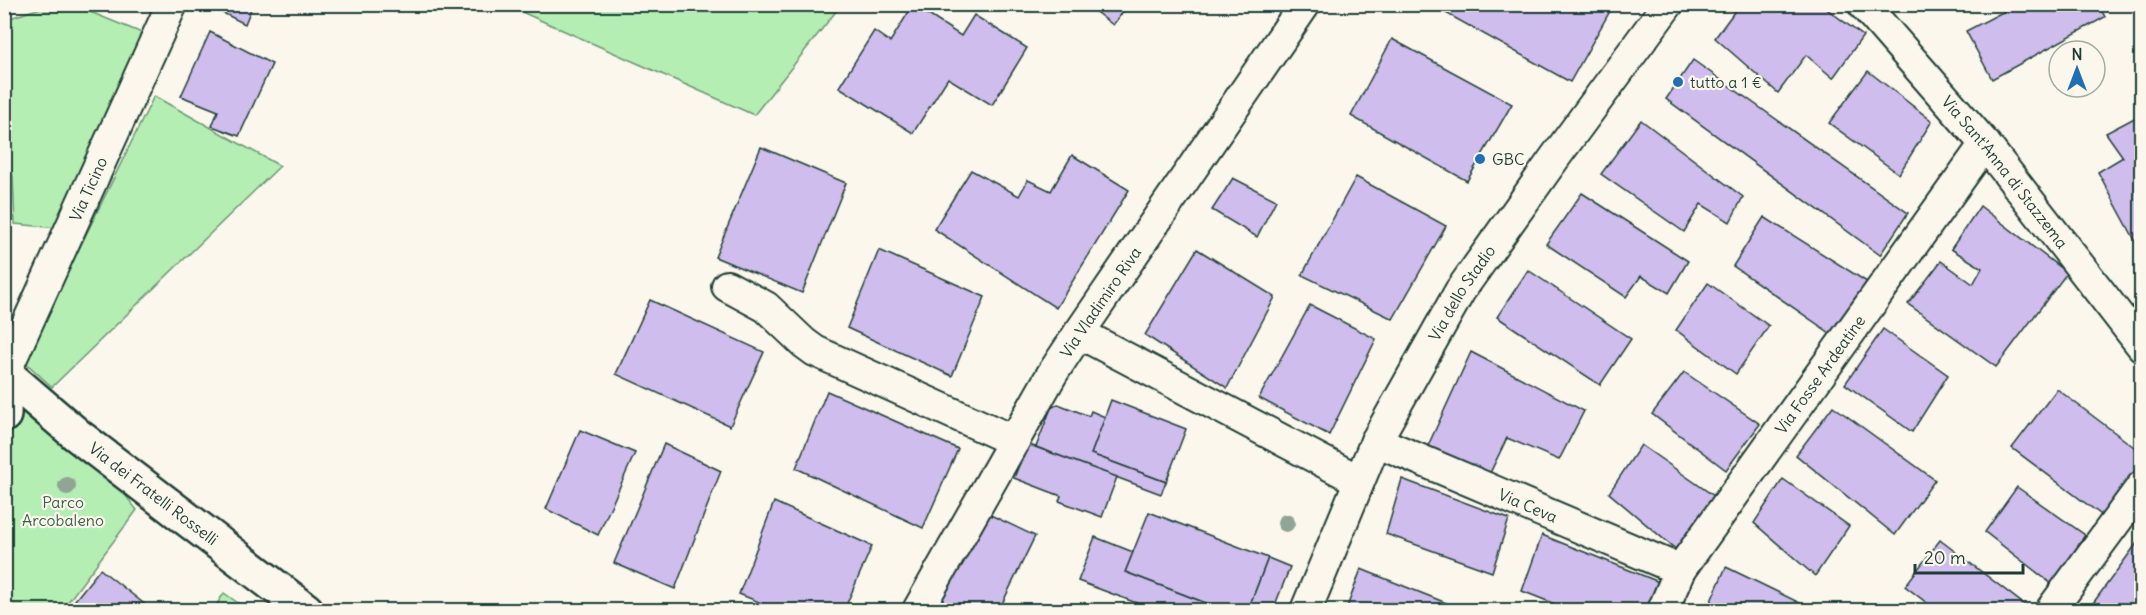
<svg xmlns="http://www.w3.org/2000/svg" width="2146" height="615" viewBox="0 0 2146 615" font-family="Delius,sans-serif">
<rect width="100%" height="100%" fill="#fbf7ec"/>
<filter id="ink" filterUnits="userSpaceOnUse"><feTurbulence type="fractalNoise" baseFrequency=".0167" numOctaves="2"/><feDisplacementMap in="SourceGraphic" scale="12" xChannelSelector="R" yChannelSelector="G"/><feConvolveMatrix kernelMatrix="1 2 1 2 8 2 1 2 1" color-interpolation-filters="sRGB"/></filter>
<g filter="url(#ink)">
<g fill="#b5eeb2" stroke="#6a9673" stroke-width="1.5">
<path d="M 49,5 L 73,5 L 142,33 L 58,228 L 15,224 L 13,177 L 4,141 L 4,20 Z"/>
<path d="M 506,5 L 841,5 L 754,115 Z"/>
<path d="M 154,96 L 280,166 L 52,387 L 24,361 Z"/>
<path d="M 23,367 L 137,510 L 62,610 L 5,610 L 5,457 Z"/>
<path d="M 224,593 L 248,610 L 213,610 Z"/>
</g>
<g fill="#cebded" stroke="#1f3d34" stroke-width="1.5">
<path d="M 205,4 L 253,4 L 245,24 Z"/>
<path d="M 1085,4 L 1129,4 L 1113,25 Z"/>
<path d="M 1448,4 L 1598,4 L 1610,11 L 1570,82 L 1444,12 Z"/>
<path d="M 1740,4 L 1820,4 L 1863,36 L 1833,78 L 1806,55 L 1778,93 L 1715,38 Z"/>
<path d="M 2018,4 L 2098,4 L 2105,17 L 1992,79 L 1966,31 Z"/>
<path d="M 913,5 L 961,36 L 974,15 L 1027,48 L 992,105 L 948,78 L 913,133 L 839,87 L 874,31 L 890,42 Z"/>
<path d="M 210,32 L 272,64 L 239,136 L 212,126 L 218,111 L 181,96 Z"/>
<path d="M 1392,39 L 1512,104 L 1467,181 L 1351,116 Z"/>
<path d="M 1693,60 L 1908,213 L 1880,255 L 1666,99 Z"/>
<path d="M 1868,71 L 1932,121 L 1899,174 L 1829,123 Z"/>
<path d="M 2142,114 L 2142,253 L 2098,172 L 2123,157 L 2106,133 Z"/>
<path d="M 1641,120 L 1743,197 L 1730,222 L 1701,204 L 1684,232 L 1601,174 Z"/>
<path d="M 761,147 L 846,183 L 802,293 L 715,257 Z"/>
<path d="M 1072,155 L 1129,190 L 1056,308 L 934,229 L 971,170 L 1019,196 L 1028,180 L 1051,191 Z"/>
<path d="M 1356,177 L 1446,226 L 1393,319 L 1302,275 Z"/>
<path d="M 1233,178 L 1276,200 L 1257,237 L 1212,210 Z"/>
<path d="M 1582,193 L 1688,261 L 1669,293 L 1641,276 L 1626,297 L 1546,244 Z"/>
<path d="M 1980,206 L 2067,273 L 1996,367 L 1908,304 L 1941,261 L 1973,284 L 1982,268 L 1951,249 Z"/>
<path d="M 1764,217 L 1867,282 L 1833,335 L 1733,266 Z"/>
<path d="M 1197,249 L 1275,297 L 1227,388 L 1145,335 Z"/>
<path d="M 879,250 L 985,297 L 952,376 L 847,328 Z"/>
<path d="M 1528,270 L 1631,339 L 1600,385 L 1497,317 Z"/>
<path d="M 1708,283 L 1769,326 L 1736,374 L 1676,330 Z"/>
<path d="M 650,300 L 764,352 L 730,426 L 616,374 Z"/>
<path d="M 1310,305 L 1376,339 L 1329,435 L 1259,398 Z"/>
<path d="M 1883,329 L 1948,375 L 1912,432 L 1845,384 Z"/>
<path d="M 1471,352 L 1584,411 L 1559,460 L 1507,438 L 1488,477 L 1426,450 Z"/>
<path d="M 1684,372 L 1760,424 L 1726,470 L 1652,414 Z"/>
<path d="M 2057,389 L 2142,453 L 2142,462 L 2104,517 L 2012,448 Z"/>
<path d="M 827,391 L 958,449 L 923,528 L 796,468 Z"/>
<path d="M 1111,400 L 1186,429 L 1166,482 L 1091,454 Z"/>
<path d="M 1058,404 L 1089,416 L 1091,411 L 1105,417 L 1091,454 L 1166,482 L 1161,494 L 1036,447 L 1051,408 Z"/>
<path d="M 1833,406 L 1935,480 L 1895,535 L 1796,455 Z"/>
<path d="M 580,430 L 635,453 L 598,535 L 546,509 Z"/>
<path d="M 664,444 L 721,471 L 675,589 L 614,563 Z"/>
<path d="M 1027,444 L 1117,477 L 1102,517 L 1059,501 L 1061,496 L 1014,478 Z"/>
<path d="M 1641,445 L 1714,496 L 1679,552 L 1609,493 Z"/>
<path d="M 1402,479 L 1509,519 L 1492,572 L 1386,534 Z"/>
<path d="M 1783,479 L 1849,526 L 1815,576 L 1754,523 Z"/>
<path d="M 2017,487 L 2085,535 L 2053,585 L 1985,532 Z"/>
<path d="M 774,502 L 872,546 L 844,610 L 779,610 L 739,594 Z"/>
<path d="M 980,510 L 1035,536 L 999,610 L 942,610 L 933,606 Z"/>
<path d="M 1149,512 L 1268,558 L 1248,610 L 1224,610 L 1125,572 Z"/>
<path d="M 1542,535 L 1659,582 L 1649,610 L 1570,610 L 1522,591 Z"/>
<path d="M 1095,537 L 1133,552 L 1125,572 L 1224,610 L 1155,610 L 1078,581 Z"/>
<path d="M 2140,539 L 2142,540 L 2142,610 L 2088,610 Z"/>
<path d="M 1940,540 L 2026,606 L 2023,610 L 1936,610 L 1905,586 Z"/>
<path d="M 1268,558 L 1290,567 L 1273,610 L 1248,610 Z"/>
<path d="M 1726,567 L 1800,603 L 1797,610 L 1707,610 Z"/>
<path d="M 100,569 L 152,610 L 67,610 Z"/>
<path d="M 1361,569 L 1464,610 L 1346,610 Z"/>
<path d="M 1879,602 L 1890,610 L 1874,610 Z"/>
</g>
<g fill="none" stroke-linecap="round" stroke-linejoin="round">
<defs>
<g id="minor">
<path id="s1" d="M 1863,4 L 1985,144 L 2142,346"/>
<path d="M 727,286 L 766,307 L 804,343 L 815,351 L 1014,441"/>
<path d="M 1079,333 L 1358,480"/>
<path id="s2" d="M 4,375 L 172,4"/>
<path id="s3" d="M 1376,441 L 1680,570"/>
<path id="s4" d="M 918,610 L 1052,374 L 1079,333 L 1305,4"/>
<path id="s5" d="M 1306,610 L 1376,441 L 1460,291 L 1556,156 L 1668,4"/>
<path id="s6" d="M 1663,610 L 1680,570 L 1985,144"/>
<path d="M 2051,610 L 2142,486"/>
</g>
<g id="tertiary">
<path id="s7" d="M 6,374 L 77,435 L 306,610"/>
<path d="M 4,415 L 5,359"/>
</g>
</defs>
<use href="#minor" stroke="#1f3d34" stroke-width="34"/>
<use href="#tertiary" stroke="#1f3d34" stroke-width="38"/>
<use href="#minor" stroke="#fbf7ec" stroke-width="30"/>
<use href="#tertiary" stroke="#fbf7ec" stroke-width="33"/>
</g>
<g fill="#92a495">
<circle cx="67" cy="486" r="9"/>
<circle cx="1286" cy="523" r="9"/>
</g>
</g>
<g fill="#1f6fb2" stroke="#fbf7ec" stroke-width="2">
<circle cx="1678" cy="82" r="6"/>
<circle cx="1480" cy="159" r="6"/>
</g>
<g text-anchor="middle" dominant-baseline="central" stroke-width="4.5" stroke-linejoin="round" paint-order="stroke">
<g font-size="16" fill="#1f3d34" stroke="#fbf7ec" text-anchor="start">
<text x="1690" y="82">tutto a 1 €</text>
<text x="1492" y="159">GBC</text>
</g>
<g font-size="16" fill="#1f3d34" stroke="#fbf7ec">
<text stroke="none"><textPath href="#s1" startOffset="220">Via Sant'Anna di Stazzema</textPath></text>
<text stroke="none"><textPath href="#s2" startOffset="204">Via Ticino</textPath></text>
<text stroke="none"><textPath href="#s5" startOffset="354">Via dello Stadio</textPath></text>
<text stroke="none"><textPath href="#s4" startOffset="358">Via Vladimiro Riva</textPath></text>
<text stroke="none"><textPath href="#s6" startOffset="284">Via Fosse Ardeatine</textPath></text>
<text stroke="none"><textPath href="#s7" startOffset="190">Via dei Fratelli Rosselli</textPath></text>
<text stroke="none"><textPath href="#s3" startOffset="165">Via Ceva</textPath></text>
</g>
<g font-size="16" fill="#3d604d" stroke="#fbf7ec">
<text x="63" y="502">Parco<tspan x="63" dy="18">Arcobaleno</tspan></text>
</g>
</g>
<rect width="2146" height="615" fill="none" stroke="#fbf7ec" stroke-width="24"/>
<rect x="12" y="12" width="2122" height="591" fill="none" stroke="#1f3d34" stroke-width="2" filter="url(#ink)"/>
<g transform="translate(2077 69)"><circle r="28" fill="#fbf7ec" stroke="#a3ada2" stroke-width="1.5"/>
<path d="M0-4.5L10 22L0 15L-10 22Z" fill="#1f6fb2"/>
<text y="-9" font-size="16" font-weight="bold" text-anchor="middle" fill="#1f3d34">N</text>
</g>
<path d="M1915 564v9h108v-9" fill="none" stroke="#1f3d34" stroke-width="3"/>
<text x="1924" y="564" font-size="18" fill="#1f3d34" stroke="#fbf7ec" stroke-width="4.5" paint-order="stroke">20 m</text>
</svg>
